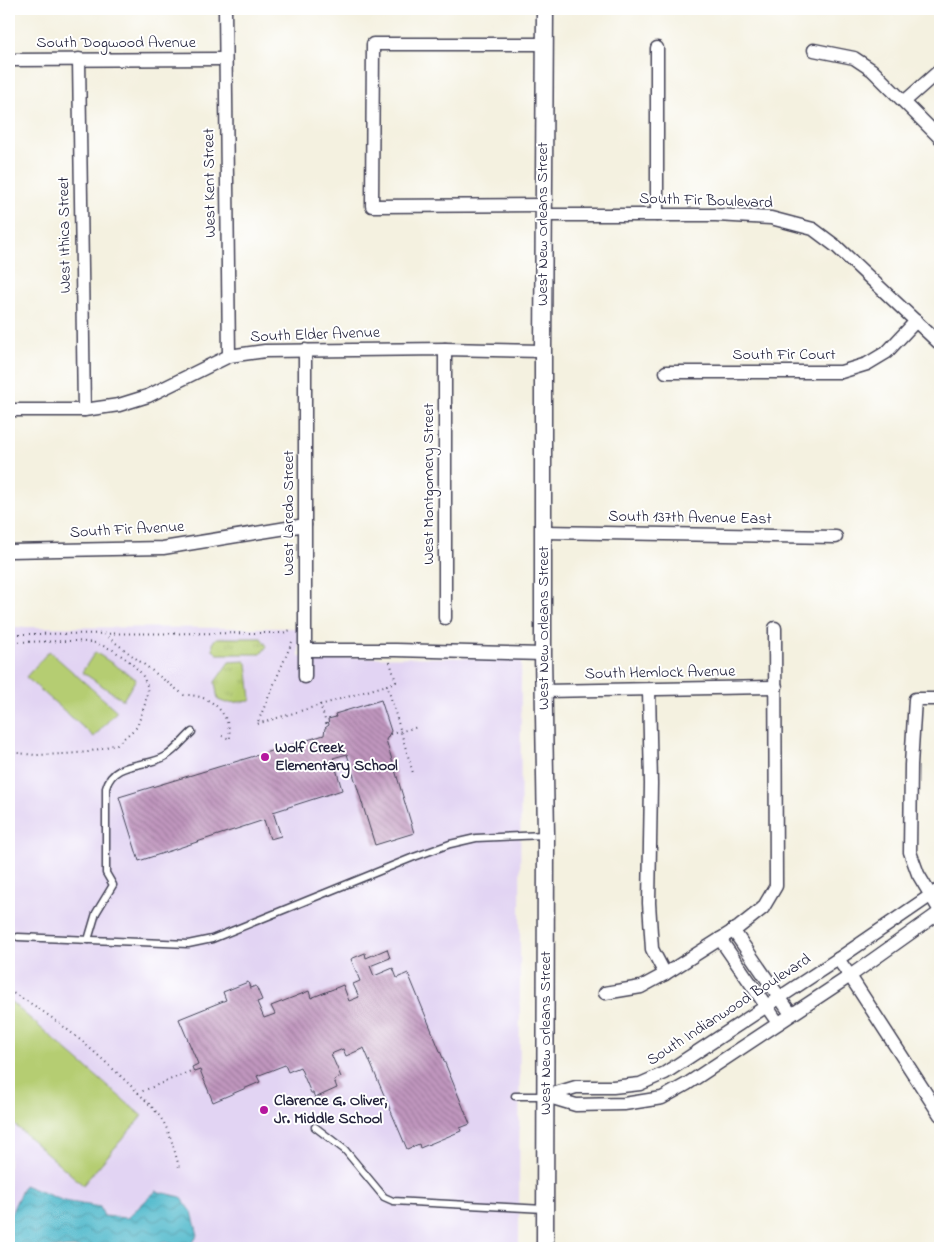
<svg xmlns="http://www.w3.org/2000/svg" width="949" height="1257" viewBox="0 0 949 1257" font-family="'Indie Flower',sans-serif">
<defs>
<pattern id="park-tufts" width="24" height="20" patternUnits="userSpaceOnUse" patternTransform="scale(1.25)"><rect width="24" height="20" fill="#b5cd72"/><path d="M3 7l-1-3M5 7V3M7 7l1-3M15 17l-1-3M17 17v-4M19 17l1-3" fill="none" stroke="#9bb064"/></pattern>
<pattern id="water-waves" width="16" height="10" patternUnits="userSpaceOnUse" patternTransform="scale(1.25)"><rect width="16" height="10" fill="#4eb8cb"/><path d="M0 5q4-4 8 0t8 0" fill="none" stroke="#4095a6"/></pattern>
<pattern id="building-back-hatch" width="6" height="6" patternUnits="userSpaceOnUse" patternTransform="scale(1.25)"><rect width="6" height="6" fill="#c096be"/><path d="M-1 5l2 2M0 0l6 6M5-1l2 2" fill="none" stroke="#9c7a9c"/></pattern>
</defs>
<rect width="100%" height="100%" fill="#fff"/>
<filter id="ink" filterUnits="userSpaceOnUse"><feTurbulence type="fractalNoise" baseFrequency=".02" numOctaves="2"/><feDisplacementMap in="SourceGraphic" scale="10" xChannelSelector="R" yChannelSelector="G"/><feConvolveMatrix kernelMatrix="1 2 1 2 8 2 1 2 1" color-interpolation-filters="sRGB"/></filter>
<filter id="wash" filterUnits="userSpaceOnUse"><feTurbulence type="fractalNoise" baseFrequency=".0096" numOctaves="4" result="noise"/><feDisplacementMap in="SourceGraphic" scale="20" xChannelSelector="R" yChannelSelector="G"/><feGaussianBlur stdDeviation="1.12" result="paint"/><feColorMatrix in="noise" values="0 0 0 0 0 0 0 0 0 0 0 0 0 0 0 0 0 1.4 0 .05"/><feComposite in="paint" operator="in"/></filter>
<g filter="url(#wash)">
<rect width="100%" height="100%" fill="#f4f1e0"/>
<path fill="#e2d4f3" d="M 9,627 L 298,628 L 299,657 L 521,658 L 519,1248 L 9,1248 Z"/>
<g fill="url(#park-tufts)" stroke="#6c7856">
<path d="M 216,638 L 261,638 L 267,646 L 261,654 L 217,654 L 213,650 L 213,642 Z"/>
<path d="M 245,661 L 247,663 L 251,699 L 250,701 L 226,703 L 218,700 L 215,682 L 229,662 Z"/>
</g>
<g fill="#b5cd72" stroke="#6c7856">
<path d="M 49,651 L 117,711 L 94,737 L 26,677 Z"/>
<path d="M 95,652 L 136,679 L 123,700 L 82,672 Z"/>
<path d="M 10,1001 L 142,1116 L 83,1185 L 9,1120 Z"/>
</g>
<path fill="url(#water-waves)" stroke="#386d83" d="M 24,1185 L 64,1201 L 100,1207 L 104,1216 L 127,1218 L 156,1191 L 181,1197 L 192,1212 L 198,1235 L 189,1248 L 165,1242 L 150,1248 L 9,1248 L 9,1218 Z"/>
<g id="blocks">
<g fill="url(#building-back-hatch)">
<path d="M 381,700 L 391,731 L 386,740 L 414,833 L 375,845 L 347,754 L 333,758 L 342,790 L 273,812 L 281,836 L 270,839 L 264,820 L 139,861 L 119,797 L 324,735 L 325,728 L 329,725 L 328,719 L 336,717 L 335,714 Z"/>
<path d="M 387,949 L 390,958 L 370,966 L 374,976 L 393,968 L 397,978 L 408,973 L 470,1124 L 460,1128 L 461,1131 L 420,1148 L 419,1144 L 407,1149 L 364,1048 L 346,1056 L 343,1049 L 331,1054 L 341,1077 L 334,1080 L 337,1088 L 315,1098 L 313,1093 L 311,1093 L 300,1067 L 288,1072 L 285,1065 L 257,1076 L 260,1082 L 213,1102 L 200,1070 L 194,1072 L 192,1067 L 198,1064 L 179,1019 L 226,1000 L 223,992 L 248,982 L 250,988 L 256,986 L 262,1000 L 257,1002 L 264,1018 L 275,1014 L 271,1006 L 309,991 L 311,998 L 343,985 L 349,1001 L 359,997 L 353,984 L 360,981 L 351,959 L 365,953 L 366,958 Z"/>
</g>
</g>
</g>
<g filter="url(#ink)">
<use href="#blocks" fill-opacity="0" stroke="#424154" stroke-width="1"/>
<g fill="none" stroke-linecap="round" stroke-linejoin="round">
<defs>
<g id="service">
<path d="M 18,937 L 188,944 L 212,939 L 414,857 L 450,844 L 476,838 L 545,835"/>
<path d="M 88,940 L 96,913 L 113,885 L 106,873 L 106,788 C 113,760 147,768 166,756 C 176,750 184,739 192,732"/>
<path d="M 515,1096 L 544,1096"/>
<path d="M 315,1127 L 345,1150 L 384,1197 L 393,1201 L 544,1209"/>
</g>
<g id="minor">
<path d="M 225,9 L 229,356"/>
<path d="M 657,48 L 657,215"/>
<path d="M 814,50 L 854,58 L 872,70 L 940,138"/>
<path d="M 79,59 L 84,410"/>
<path d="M 9,60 L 224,59"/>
<path d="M 905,101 L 940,70"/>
<path d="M 543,205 L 372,206 L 373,44 L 545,44"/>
<path d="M 544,215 L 716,215 L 771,218 L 813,229 L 837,247 L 940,344"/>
<path d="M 305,350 L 305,677"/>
<path d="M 666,372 L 841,372 L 867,364 L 887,352 L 916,321"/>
<path d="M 9,410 L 84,410 L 119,405 L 148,396 L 229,356 L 265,351 L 445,349 L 543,351"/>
<path d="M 544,532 L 836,537"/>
<path d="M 9,551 L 163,548 L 305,525"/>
<path d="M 445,618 L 445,349"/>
<path d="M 306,650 L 396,650 L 543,654"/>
<path d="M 649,690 L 651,784 L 649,903 L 652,949 L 665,974"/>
<path d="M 544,691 L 776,687"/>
<path d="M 940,699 L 915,699 L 911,765 L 910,852 L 918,874 L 940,911"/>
<path d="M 733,930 L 791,1014"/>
<path d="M 720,939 L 778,1023"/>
<path d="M 838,959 L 850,976 L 940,1115"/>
<path d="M 605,993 L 641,987 L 665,974 L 739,927 L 763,908 L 776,886 L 775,628"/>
<path d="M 546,1096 L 576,1087 L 613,1087 L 640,1084 L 665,1073 L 838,959 L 940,889"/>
<path d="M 546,1096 L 576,1105 L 624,1104 L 662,1098 L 687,1084 L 850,976 L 940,912"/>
</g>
<path id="tertiary" d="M 545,9 L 543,351 L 543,654 L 546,835 L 545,1248"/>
</defs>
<use href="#service" stroke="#424154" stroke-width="9"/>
<use href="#minor" stroke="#424154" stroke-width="15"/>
<use href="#tertiary" stroke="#424154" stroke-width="19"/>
<g stroke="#424154" stroke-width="2" stroke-dasharray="1 4" stroke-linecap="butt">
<path d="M 9,634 L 283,633 L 293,629"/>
<path d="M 104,634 L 184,695 C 211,694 230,713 230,739 L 222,736"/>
<path d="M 9,642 L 76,641 L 96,643 L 113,650 L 129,661 L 142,674 L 148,688 L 145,704 L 137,727 L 117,744 L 88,752 L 66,754 L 35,755 L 9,752"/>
<path d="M 292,642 L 257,724 L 387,685"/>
<path d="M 390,662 L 396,682 L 387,685 L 413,773"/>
<path d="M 320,704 L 327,726"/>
<path d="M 390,734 L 418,727"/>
<path d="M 9,991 C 53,1014 92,1049 128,1083 C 140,1095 155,1108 164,1123 C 171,1136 175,1152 179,1167"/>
<path d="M 138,1093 L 191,1071"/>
</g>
<use href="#service" stroke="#fff" stroke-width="6"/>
<use href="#minor" stroke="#fff" stroke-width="12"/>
<use href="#tertiary" stroke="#fff" stroke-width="16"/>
</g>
</g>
<g fill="#b5179e" stroke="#fff" stroke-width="2">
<circle cx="265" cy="757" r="5"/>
<circle cx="264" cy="1110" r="5"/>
</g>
<g text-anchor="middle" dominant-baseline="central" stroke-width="4" stroke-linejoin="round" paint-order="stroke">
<g font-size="16" fill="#22223b" stroke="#fff">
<text x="116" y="43">South Dogwood Avenue</text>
<text transform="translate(210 183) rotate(-91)">West Kent Street</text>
<text transform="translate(706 201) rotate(2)">South Fir Boulevard</text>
<text transform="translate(543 224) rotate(-90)">West New Orleans Street</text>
<text transform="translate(65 235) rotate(-91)">West Ithica Street</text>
<text transform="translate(315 335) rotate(-2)">South Elder Avenue</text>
<text x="784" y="355">South Fir Court</text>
<text transform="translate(429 484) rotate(-90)">West Montgomery Street</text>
<text transform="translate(289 513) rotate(-90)">West Laredo Street</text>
<text transform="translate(690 518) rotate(1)">South 137th Avenue East</text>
<text transform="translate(127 530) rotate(-3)">South Fir Avenue</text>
<text transform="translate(544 628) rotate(-90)">West New Orleans Street</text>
<text transform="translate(660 673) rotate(-1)">South Hemlock Avenue</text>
<text transform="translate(729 1010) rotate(-33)">South Indianwood Boulevard</text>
<text transform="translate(546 1033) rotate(-90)">West New Orleans Street</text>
</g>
<g font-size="16" font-weight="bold" fill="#22223b" stroke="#fff" text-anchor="start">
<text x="275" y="748">Wolf Creek<tspan x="275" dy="18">Elementary School</tspan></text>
<text x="274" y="1101">Clarence G. Oliver,<tspan x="274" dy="18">Jr. Middle School</tspan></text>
</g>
</g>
<rect width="949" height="1257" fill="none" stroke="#fff" stroke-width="30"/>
</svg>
